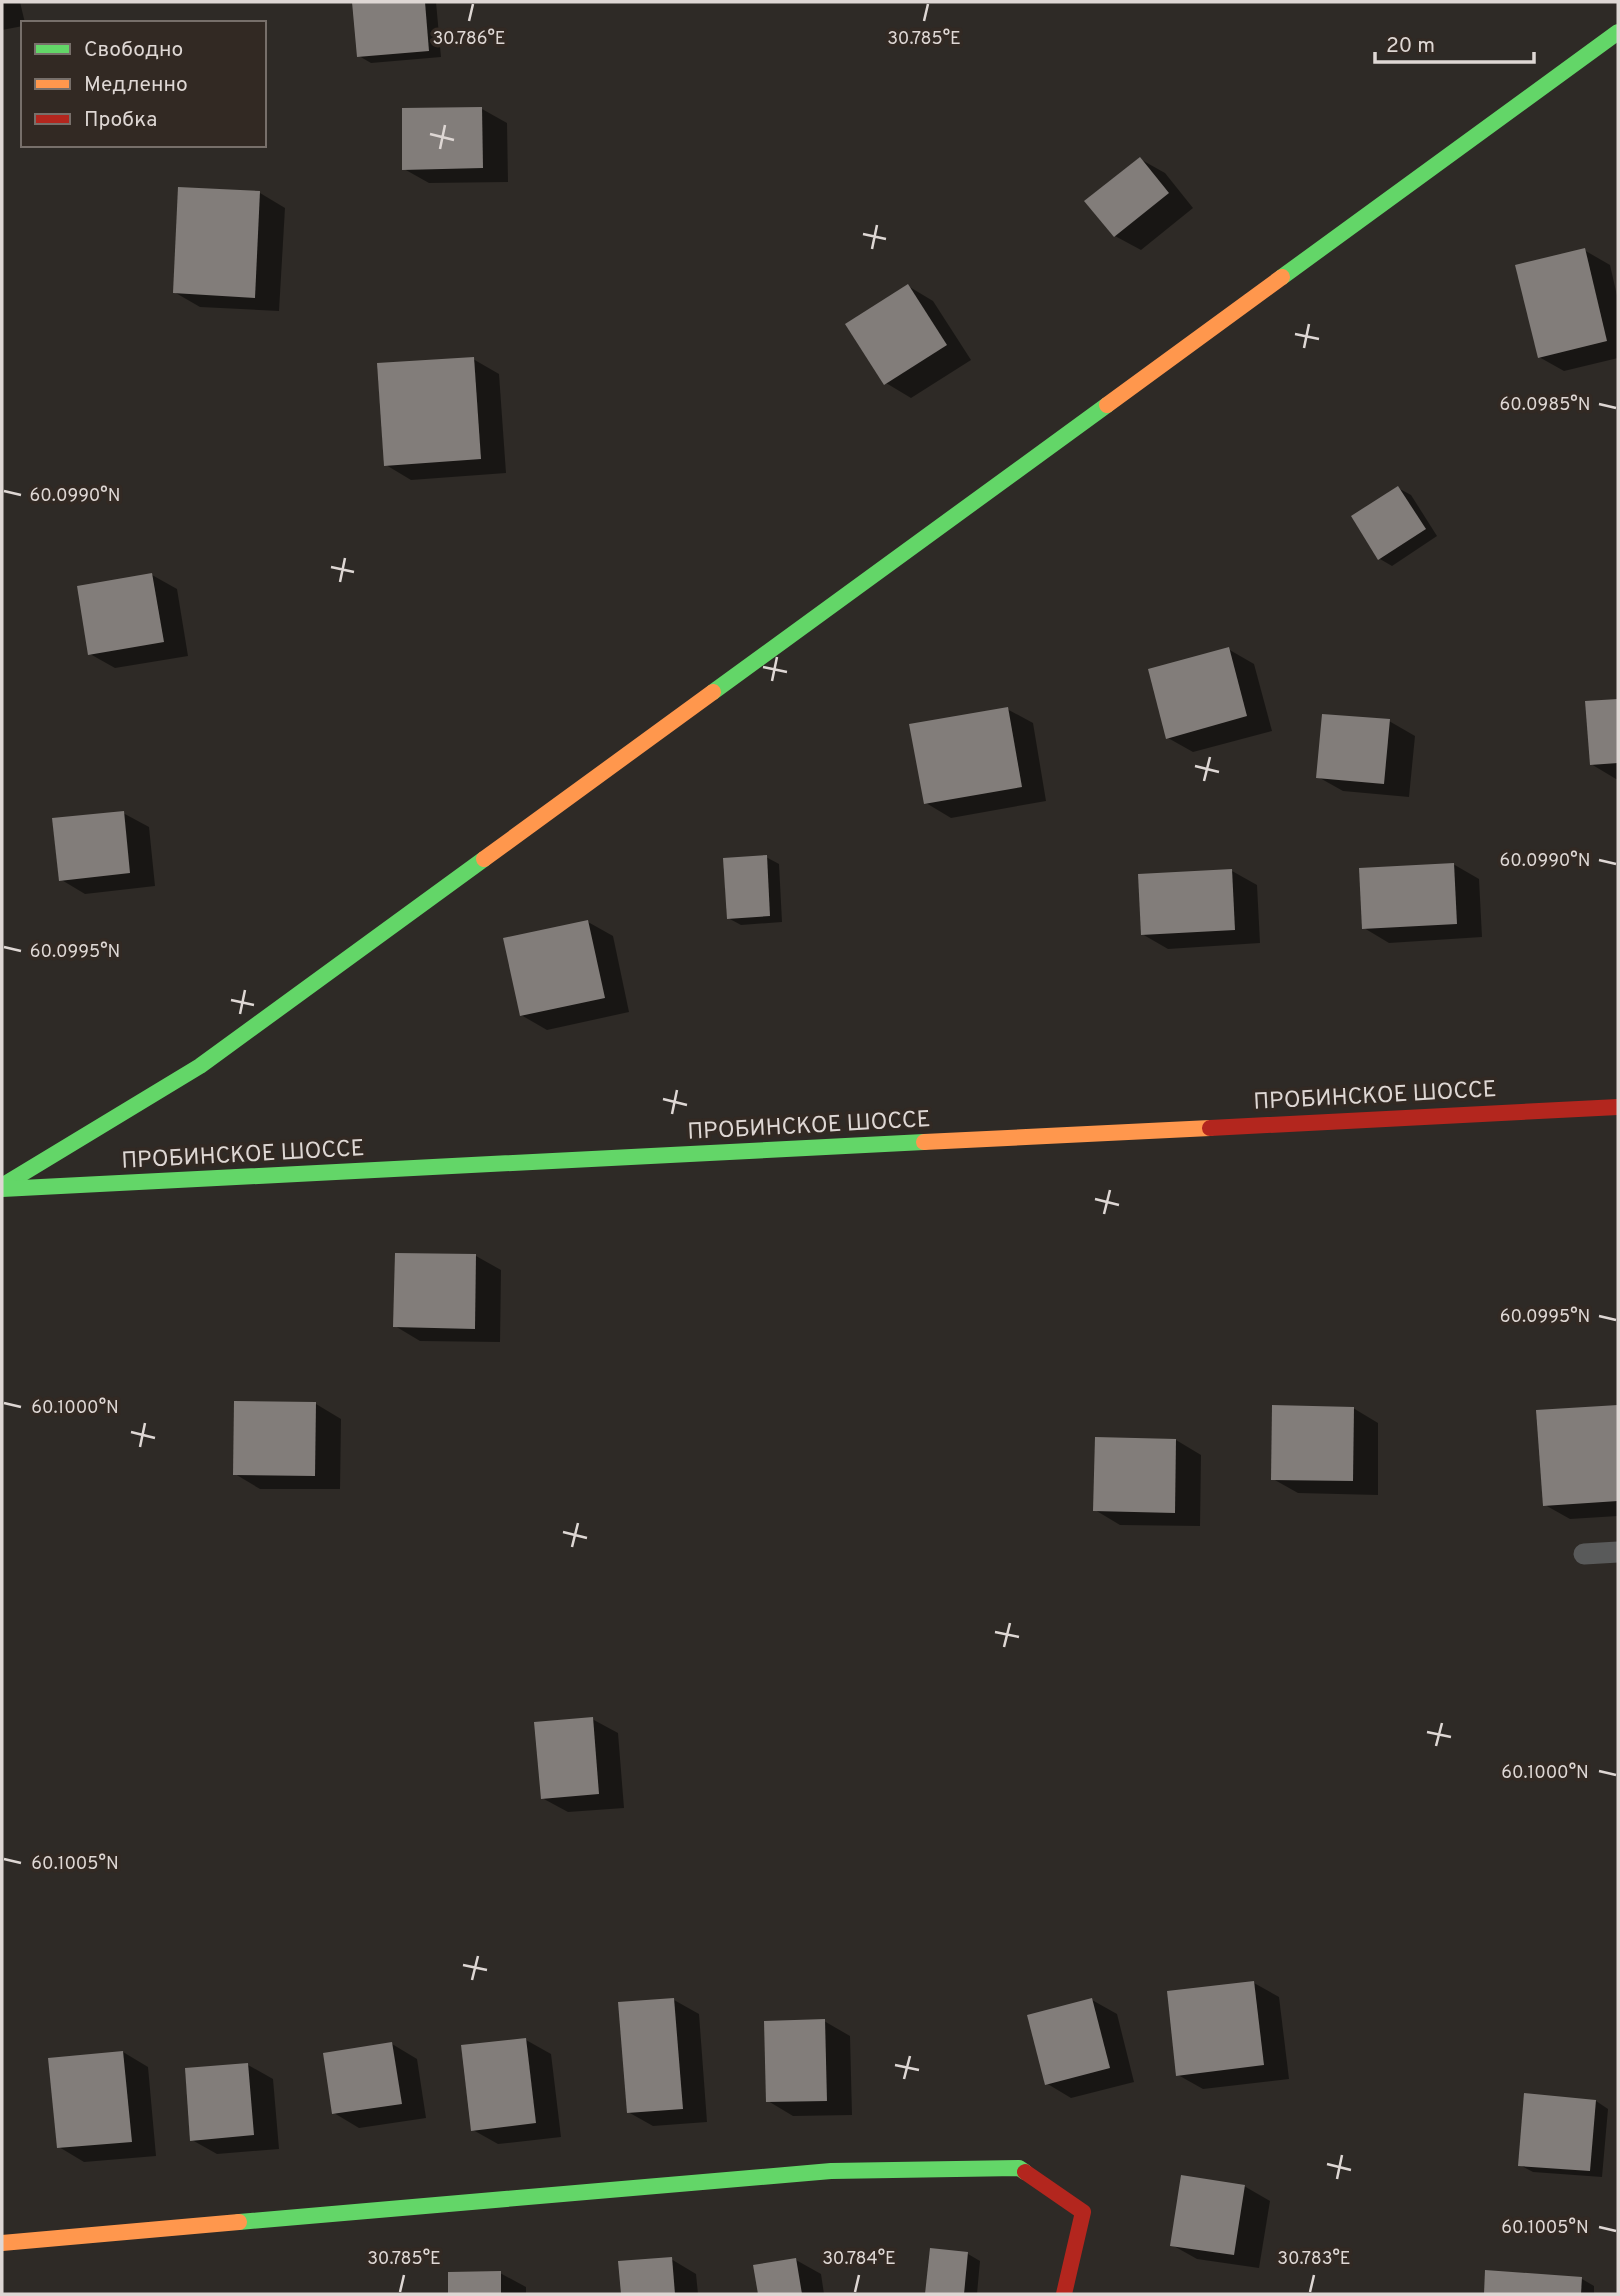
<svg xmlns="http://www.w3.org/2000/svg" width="1620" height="2296" viewBox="0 0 1620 2296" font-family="Overpass,sans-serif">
<rect width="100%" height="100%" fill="#2e2a26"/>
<g fill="#0007">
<path d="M 2,2 L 20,2 L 25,23 L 23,26 L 2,30 Z"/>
<path d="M 354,2 L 436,2 L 441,57 L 371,63 L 359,56 Z"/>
<path d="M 482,109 L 507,123 L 508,182 L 429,183 L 404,169 Z"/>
<path d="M 1140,159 L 1165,173 L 1193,208 L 1141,250 L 1115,236 L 1087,201 Z"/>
<path d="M 260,193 L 285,208 L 279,311 L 200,307 L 174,292 Z"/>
<path d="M 1584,250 L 1610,265 L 1618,300 L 1618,358 L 1564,371 L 1539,357 Z"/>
<path d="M 908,286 L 933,301 L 971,360 L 911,398 L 886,383 Z"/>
<path d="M 473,359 L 499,374 L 506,473 L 411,480 L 386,465 Z"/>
<path d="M 1398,488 L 1411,495 L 1437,536 L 1392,566 L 1380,559 Z"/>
<path d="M 152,575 L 177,589 L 188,656 L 115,668 L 90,654 Z"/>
<path d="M 1228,649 L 1254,664 L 1272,731 L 1193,752 L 1168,738 Z"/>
<path d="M 1618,701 L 1618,779 L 1616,779 L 1591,764 L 1587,703 Z"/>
<path d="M 1007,709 L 1033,723 L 1046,801 L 951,818 L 926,803 Z"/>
<path d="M 1389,721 L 1415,736 L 1409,797 L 1343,791 L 1318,777 Z"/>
<path d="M 123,813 L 149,827 L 155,886 L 85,894 L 60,879 Z"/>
<path d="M 766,857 L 779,864 L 782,922 L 741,925 L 728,918 Z"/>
<path d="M 1453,864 L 1479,879 L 1482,937 L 1389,943 L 1364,928 Z"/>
<path d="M 1232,871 L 1257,885 L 1260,943 L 1168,949 L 1142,934 Z"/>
<path d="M 588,922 L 613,936 L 629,1012 L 547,1030 L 521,1015 Z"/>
<path d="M 476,1256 L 501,1270 L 500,1342 L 420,1341 L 395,1326 Z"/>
<path d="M 316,1404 L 341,1419 L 340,1489 L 260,1489 L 235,1474 Z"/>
<path d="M 1618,1406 L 1618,1516 L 1570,1519 L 1545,1505 L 1538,1412 Z"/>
<path d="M 1353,1408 L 1378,1423 L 1378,1495 L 1298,1493 L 1273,1479 Z"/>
<path d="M 1176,1440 L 1201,1455 L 1200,1526 L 1120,1525 L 1095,1510 Z"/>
<path d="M 592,1719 L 618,1733 L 624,1808 L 568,1812 L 542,1798 Z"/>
<path d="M 1254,1983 L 1279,1997 L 1289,2079 L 1203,2089 L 1178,2075 Z"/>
<path d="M 674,2000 L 699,2014 L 707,2122 L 653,2126 L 628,2112 Z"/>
<path d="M 1092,2000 L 1117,2014 L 1134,2082 L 1071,2098 L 1046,2083 Z"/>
<path d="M 824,2021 L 850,2036 L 852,2115 L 793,2116 L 768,2101 Z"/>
<path d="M 526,2040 L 551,2054 L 561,2137 L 498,2144 L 473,2130 Z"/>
<path d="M 392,2044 L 417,2059 L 426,2118 L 359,2128 L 334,2113 Z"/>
<path d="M 123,2052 L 148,2067 L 156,2156 L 84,2162 L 59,2147 Z"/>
<path d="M 248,2065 L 273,2079 L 279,2149 L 217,2154 L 192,2140 Z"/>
<path d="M 1596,2101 L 1608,2109 L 1602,2177 L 1533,2172 L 1520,2165 Z"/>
<path d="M 1244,2186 L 1270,2201 L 1259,2268 L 1197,2259 L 1172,2245 Z"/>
<path d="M 932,2250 L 968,2254 L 980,2261 L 977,2294 L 927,2294 Z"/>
<path d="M 671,2259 L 696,2274 L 698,2294 L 623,2294 L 620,2263 Z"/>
<path d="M 796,2260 L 821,2274 L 824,2294 L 760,2294 L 755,2267 Z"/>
<path d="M 1487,2272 L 1582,2279 L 1594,2286 L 1594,2294 L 1485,2294 Z"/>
<path d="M 500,2273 L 526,2287 L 526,2294 L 450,2294 L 450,2274 Z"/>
</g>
<g fill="#827d7a">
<path d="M 352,2 L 425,2 L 429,51 L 357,57 Z"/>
<path d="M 482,107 L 483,168 L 402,170 L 402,108 Z"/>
<path d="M 1140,157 L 1169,193 L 1114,237 L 1084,201 Z"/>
<path d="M 178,187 L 260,191 L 255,298 L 173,293 Z"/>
<path d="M 1585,248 L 1607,341 L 1538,358 L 1515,265 Z"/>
<path d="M 908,284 L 947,345 L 884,385 L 845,324 Z"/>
<path d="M 474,357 L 481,459 L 384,466 L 377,363 Z"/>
<path d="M 1398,486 L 1426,529 L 1378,560 L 1351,516 Z"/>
<path d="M 152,573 L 164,642 L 88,655 L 77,586 Z"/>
<path d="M 1229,647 L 1247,716 L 1166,739 L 1148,669 Z"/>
<path d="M 1618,699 L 1618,763 L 1590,765 L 1585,701 Z"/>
<path d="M 1008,707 L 1022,787 L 924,804 L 909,724 Z"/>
<path d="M 1322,714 L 1390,719 L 1384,784 L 1316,778 Z"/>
<path d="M 124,811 L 130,873 L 59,881 L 52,818 Z"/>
<path d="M 767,855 L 770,916 L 727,919 L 723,858 Z"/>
<path d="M 1454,863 L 1457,924 L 1362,929 L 1359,868 Z"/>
<path d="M 1232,869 L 1235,930 L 1141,935 L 1138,874 Z"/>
<path d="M 588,920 L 605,998 L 520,1016 L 503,938 Z"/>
<path d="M 395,1253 L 476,1254 L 475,1329 L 393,1327 Z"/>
<path d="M 234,1401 L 316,1402 L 315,1476 L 233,1475 Z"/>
<path d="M 1272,1405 L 1354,1407 L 1353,1481 L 1271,1480 Z"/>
<path d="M 1618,1405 L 1618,1501 L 1543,1506 L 1536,1410 Z"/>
<path d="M 1095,1437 L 1176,1439 L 1175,1513 L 1093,1511 Z"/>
<path d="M 593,1717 L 599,1794 L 541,1799 L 534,1722 Z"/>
<path d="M 1254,1981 L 1264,2065 L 1176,2076 L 1167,1991 Z"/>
<path d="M 674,1998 L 683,2109 L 627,2113 L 618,2002 Z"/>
<path d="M 1092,1998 L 1110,2068 L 1045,2085 L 1027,2015 Z"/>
<path d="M 825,2019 L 827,2101 L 766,2102 L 764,2021 Z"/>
<path d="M 526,2038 L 536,2123 L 471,2131 L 461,2045 Z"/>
<path d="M 392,2042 L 402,2104 L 332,2114 L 323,2053 Z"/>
<path d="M 123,2051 L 132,2142 L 57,2148 L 48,2058 Z"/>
<path d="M 248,2063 L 254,2135 L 190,2141 L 185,2068 Z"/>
<path d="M 1524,2093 L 1596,2100 L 1590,2171 L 1518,2166 Z"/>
<path d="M 1181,2175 L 1245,2185 L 1234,2255 L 1170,2246 Z"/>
<path d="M 930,2248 L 968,2252 L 964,2294 L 925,2294 Z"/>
<path d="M 672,2257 L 675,2294 L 621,2294 L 618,2261 Z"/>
<path d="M 796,2258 L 802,2294 L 758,2294 L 753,2265 Z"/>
<path d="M 1485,2270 L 1582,2277 L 1581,2294 L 1484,2294 Z"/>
<path d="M 501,2271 L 501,2294 L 448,2294 L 448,2272 Z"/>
</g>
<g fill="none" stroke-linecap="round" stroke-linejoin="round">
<path stroke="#595a5a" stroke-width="21" d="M 1584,1554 L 1618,1552"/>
<g stroke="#63d668" stroke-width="16">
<path d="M 1282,277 L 1618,32"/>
<path d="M 713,692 L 1107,405"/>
<path d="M 2,1186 L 200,1066 L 484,859"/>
<path d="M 2,1189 L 924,1142"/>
<path d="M 239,2222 L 831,2171 L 1019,2168 L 1025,2172"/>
</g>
<g stroke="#ff974d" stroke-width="16">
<path d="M 1107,405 L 1282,277"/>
<path d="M 484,859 L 713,692"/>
<path d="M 924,1142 L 1210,1128"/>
<path d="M 2,2243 L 239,2222"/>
</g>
<g stroke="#b3261e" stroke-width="16">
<path d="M 1210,1128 L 1618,1107"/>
<path d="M 1025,2172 L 1083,2212 L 1064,2294"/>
</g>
</g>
<path fill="none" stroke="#ded7d4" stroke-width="2.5" d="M 469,21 L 473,4M 924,21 L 928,4M 430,134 L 454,140M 440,149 L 445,125M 863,234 L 886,239M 872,249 L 877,225M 1295,334 L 1319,339M 1304,348 L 1309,324M 1599,404 L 1616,408M 4,491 L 21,495M 331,567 L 354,572M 340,582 L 345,558M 763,667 L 787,672M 772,681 L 777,657M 1195,766 L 1219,772M 1204,781 L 1210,757M 1599,860 L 1616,864M 4,947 L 21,951M 231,1000 L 254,1005M 240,1014 L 245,990M 663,1099 L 687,1105M 672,1114 L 677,1090M 1095,1199 L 1119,1205M 1104,1214 L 1110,1190M 1599,1316 L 1616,1320M 4,1403 L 21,1407M 131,1432 L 155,1438M 140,1447 L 145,1423M 563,1532 L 587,1538M 572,1547 L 578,1523M 995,1632 L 1019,1637M 1004,1647 L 1010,1623M 1427,1732 L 1451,1737M 1436,1746 L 1442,1723M 1599,1771 L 1616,1775M 4,1859 L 21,1863M 463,1965 L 487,1970M 472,1980 L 478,1956M 895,2065 L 919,2070M 904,2079 L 910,2056M 1327,2164 L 1351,2170M 1337,2179 L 1342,2155M 1599,2227 L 1616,2231M 400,2292 L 404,2275M 855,2292 L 859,2275M 1310,2292 L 1314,2275"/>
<g text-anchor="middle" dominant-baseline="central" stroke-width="7" stroke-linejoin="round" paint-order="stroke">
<g font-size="23" fill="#ded7d4" stroke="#322923">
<text transform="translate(1375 1097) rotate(-3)">ПРОБИНСКОЕ ШОССЕ</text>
<text transform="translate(809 1127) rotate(-3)">ПРОБИНСКОЕ ШОССЕ</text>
<text transform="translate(243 1156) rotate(-3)">ПРОБИНСКОЕ ШОССЕ</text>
</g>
</g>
<g font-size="18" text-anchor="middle" fill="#ded7d4" stroke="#322923" stroke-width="7" stroke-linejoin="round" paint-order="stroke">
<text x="469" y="44">30.786°E</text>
<text x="924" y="44">30.785°E</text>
<text x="1545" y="410">60.0985°N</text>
<text x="75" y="501">60.0990°N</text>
<text x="1545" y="866">60.0990°N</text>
<text x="75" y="957">60.0995°N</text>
<text x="1545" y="1322">60.0995°N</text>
<text x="75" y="1413">60.1000°N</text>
<text x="1545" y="1778">60.1000°N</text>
<text x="75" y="1869">60.1005°N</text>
<text x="1545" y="2233">60.1005°N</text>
<text x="404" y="2264">30.785°E</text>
<text x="859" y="2264">30.784°E</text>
<text x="1314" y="2264">30.783°E</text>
</g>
<rect width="1620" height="2296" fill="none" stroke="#ded7d4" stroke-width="7"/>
<rect x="21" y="21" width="245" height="126" fill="#322923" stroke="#776f6a" stroke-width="2"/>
<rect x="35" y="44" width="35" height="10" fill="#63d668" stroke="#776f6a" stroke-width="2"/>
<text x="84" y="56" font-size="21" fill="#ded7d4">Свободно</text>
<rect x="35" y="79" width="35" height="10" fill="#ff974d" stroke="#776f6a" stroke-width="2"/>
<text x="84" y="91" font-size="21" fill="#ded7d4">Медленно</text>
<rect x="35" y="114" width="35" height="10" fill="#b3261e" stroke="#776f6a" stroke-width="2"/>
<text x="84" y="126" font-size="21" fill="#ded7d4">Пробка</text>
<path d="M1375 52v10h159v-10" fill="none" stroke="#ded7d4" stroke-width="3.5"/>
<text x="1386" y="52" font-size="21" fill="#ded7d4" stroke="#322923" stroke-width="5" paint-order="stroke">20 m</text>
</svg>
